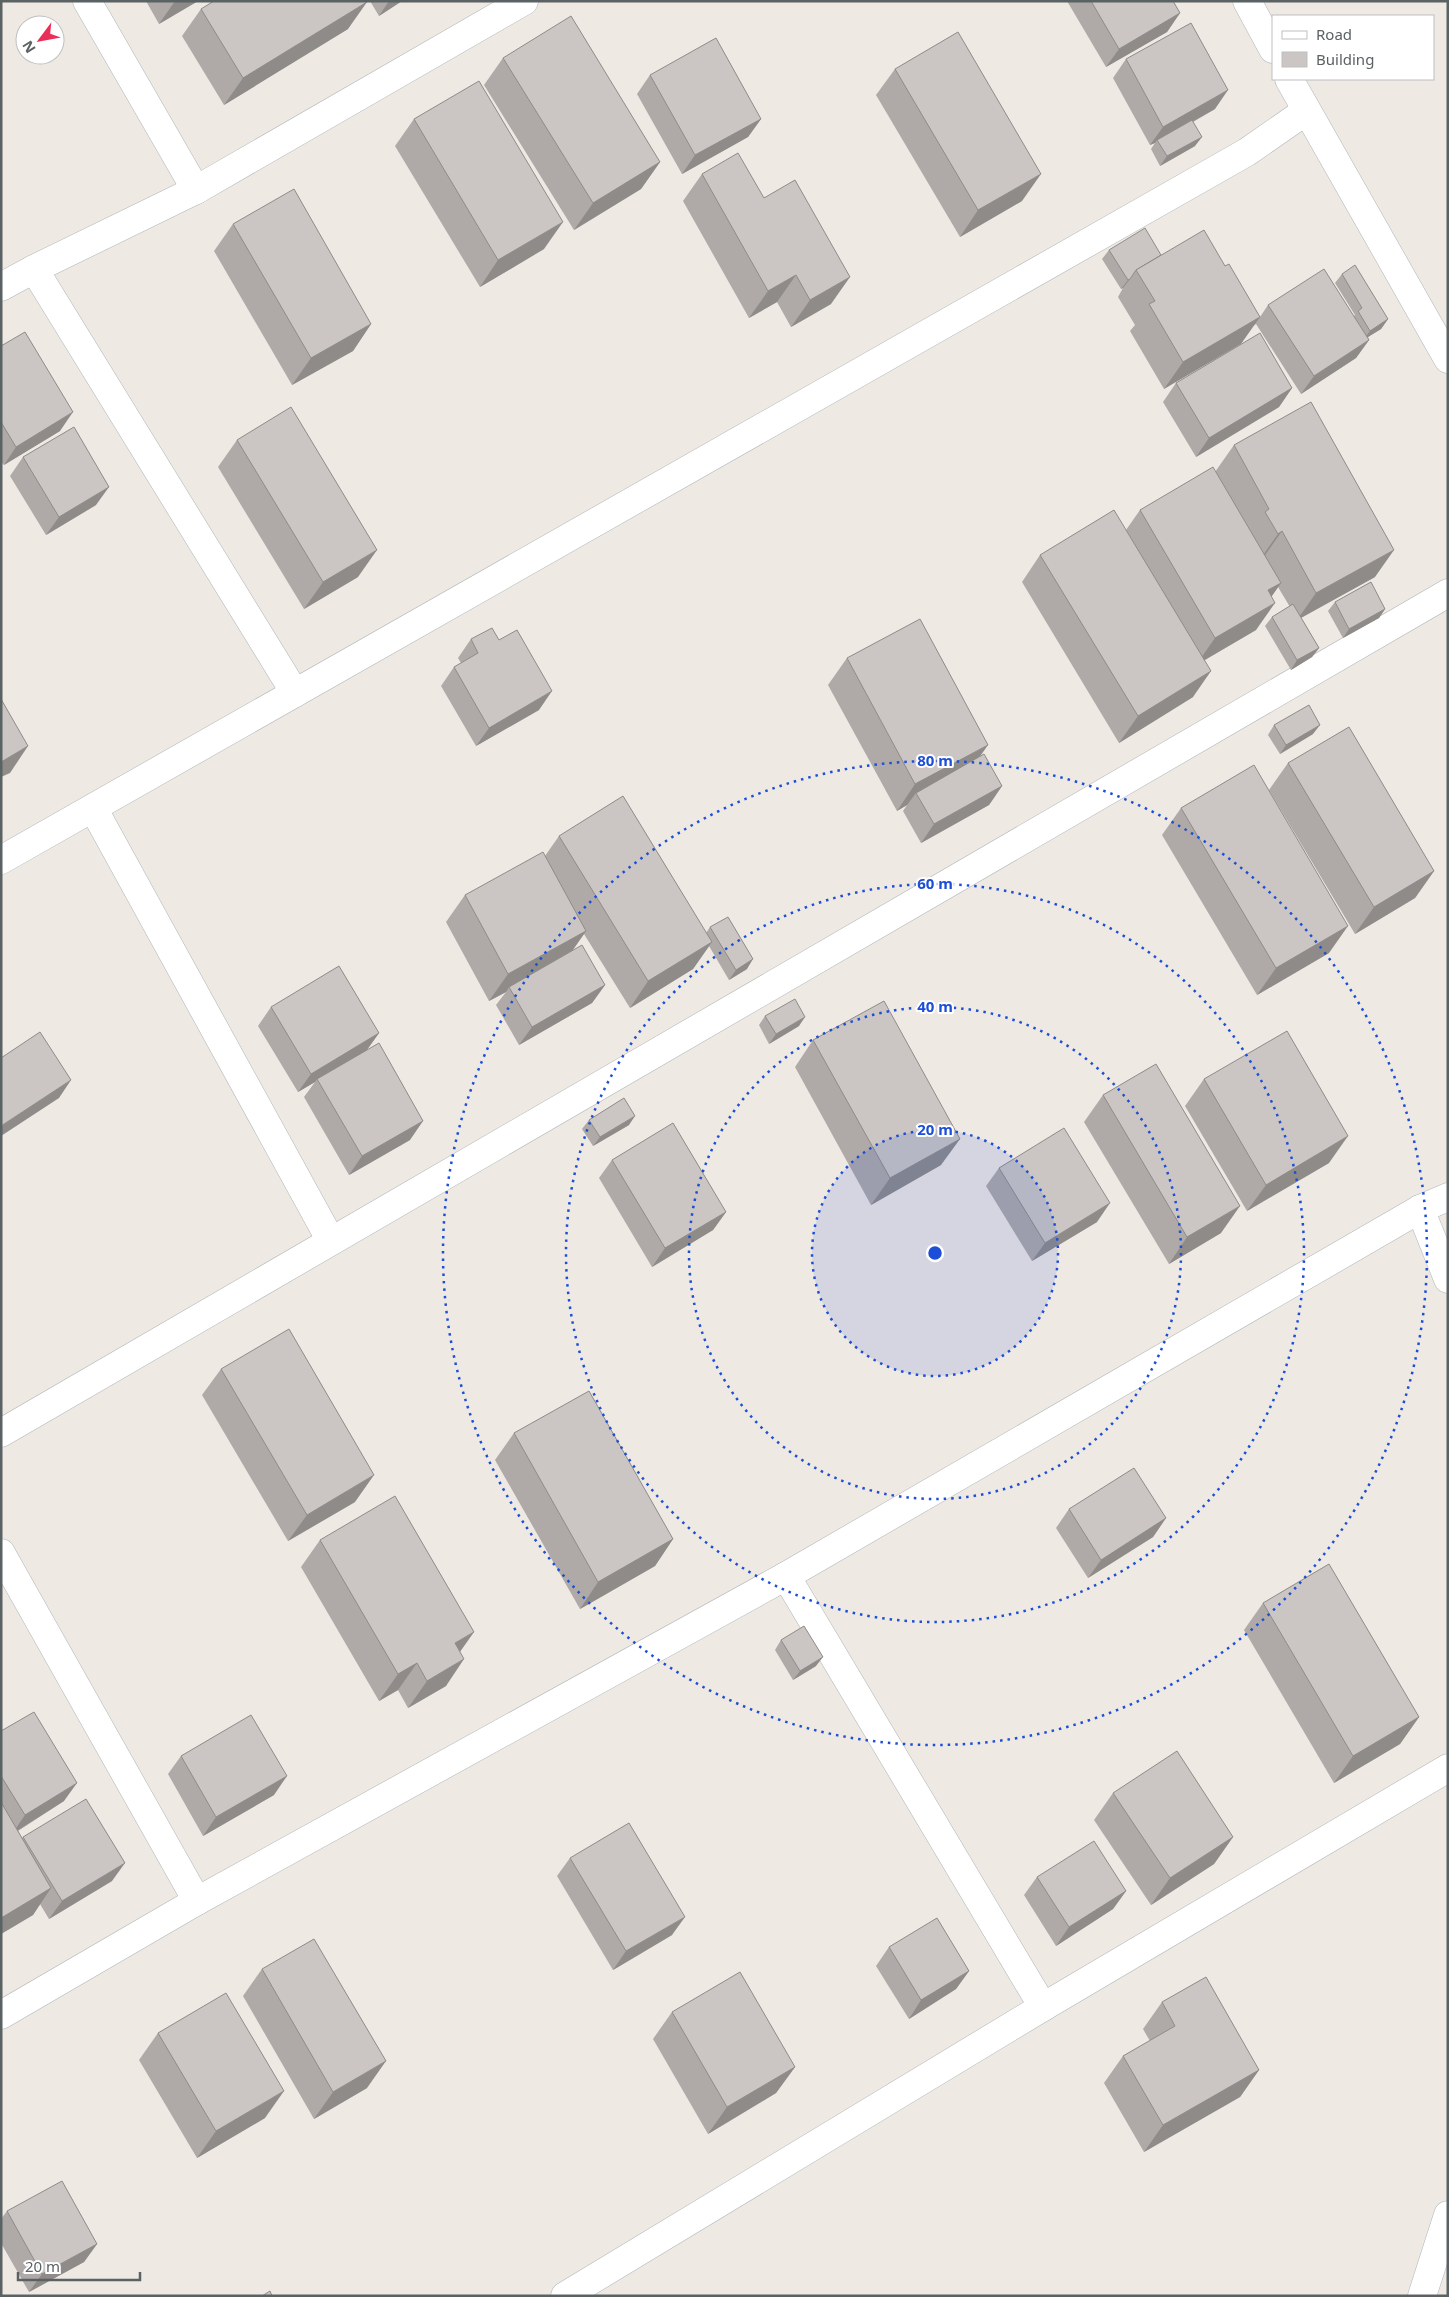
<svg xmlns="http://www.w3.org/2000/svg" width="1449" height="2297" viewBox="0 0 1449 2297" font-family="'Noto Sans',sans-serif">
<rect width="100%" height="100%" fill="#eee9e3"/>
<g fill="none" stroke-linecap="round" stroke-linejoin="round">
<defs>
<g id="minor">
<path d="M 87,1 L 196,190"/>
<path d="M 1247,1 L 1273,49"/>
<path d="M 1289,79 L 1448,359"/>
<path d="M 34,269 L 295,693"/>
<path d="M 1,287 L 34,269 L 196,190 L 524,1"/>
<path d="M 93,808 L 331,1241"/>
<path d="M 1,860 L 1247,152 L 1306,111"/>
<path d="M 1420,1209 L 1448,1279"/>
<path d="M 1,1433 L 1448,593"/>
<path d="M 1,1553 L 197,1901"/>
<path d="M 786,1576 L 1043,2007"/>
<path d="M 1,2015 L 197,1901 L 786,1576 L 1420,1209 L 1448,1197"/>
<path d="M 565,2296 L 1043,2007 L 1448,1768"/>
<path d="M 1422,2296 L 1448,2215"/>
</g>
</defs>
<use href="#minor" stroke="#b1b6b9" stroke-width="29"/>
<use href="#minor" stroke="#fff" stroke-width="28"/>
</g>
<g fill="#afaaa8">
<path d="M 146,1 L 198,1 L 159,24 Z"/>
<path d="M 370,1 L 402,1 L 379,16 Z"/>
<path d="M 1067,1 L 1173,1 L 1180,13 L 1167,32 L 1106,67 Z"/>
<path d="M 201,9 L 348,29 L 224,105 L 182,36 Z"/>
<path d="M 503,58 L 660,162 L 641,189 L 574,230 L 484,85 Z"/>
<path d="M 1126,59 L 1215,109 L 1193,122 L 1195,146 L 1160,166 L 1151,149 L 1155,143 L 1150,145 L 1113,78 Z"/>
<path d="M 895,69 L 1022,201 L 960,237 L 876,95 Z"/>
<path d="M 650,75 L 761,119 L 748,137 L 682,174 L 637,94 Z"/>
<path d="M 414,119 L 544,249 L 480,287 L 395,146 Z"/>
<path d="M 702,174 L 764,198 L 831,304 L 791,327 L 777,302 L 749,318 L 683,201 Z"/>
<path d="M 233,224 L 371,324 L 353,351 L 292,385 L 214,251 Z"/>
<path d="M 1109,250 L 1161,255 L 1225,266 L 1260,317 L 1268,305 L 1354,316 L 1355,315 L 1335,283 L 1342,274 L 1388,319 L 1381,329 L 1368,337 L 1369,340 L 1356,358 L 1301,394 L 1256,324 L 1164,389 L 1130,331 L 1135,325 L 1118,297 L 1123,288 L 1121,289 L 1102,259 Z"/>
<path d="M 1,346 L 60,431 L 4,465 L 1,462 Z"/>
<path d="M 1176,383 L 1292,388 L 1279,407 L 1196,457 L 1163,402 Z"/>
<path d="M 237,440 L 358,577 L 304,609 L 218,467 Z"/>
<path d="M 1234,445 L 1375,577 L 1301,618 L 1319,648 L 1312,657 L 1291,670 L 1265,626 L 1272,617 L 1290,607 L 1278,587 L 1271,597 L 1256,630 L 1205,660 L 1193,697 L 1119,743 L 1022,582 L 1040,555 L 1126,530 L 1140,510 L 1215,472 Z"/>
<path d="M 23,457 L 96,505 L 46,535 L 10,476 Z"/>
<path d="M 1335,602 L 1385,609 L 1379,618 L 1343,638 L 1328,611 Z"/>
<path d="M 471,639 L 539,710 L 476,746 L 441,686 L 454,667 L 461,663 L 458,658 Z"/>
<path d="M 847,658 L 979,757 L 1002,786 L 989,805 L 921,843 L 903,811 L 907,805 L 897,811 L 828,685 Z"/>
<path d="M 1274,725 L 1313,734 L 1280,754 L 1268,735 Z"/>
<path d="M 1288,763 L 1434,871 L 1415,898 L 1355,934 L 1269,790 Z"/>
<path d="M 1181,808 L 1329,953 L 1257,995 L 1162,835 Z"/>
<path d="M 559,836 L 706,933 L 710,927 L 747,969 L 729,980 L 709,946 L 693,969 L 630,1008 L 584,934 L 573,950 L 605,985 L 592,1003 L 519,1045 L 496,1005 L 506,992 L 489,1001 L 446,922 L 465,895 L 545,856 Z"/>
<path d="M 271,1007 L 379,1033 L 367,1050 L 410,1140 L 349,1175 L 304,1097 L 315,1082 L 298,1092 L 258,1026 Z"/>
<path d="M 765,1016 L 799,1026 L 769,1044 L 759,1025 Z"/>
<path d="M 813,1040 L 941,1165 L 871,1205 L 795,1067 Z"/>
<path d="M 1204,1079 L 1329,1163 L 1247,1211 L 1185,1106 Z"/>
<path d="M 1103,1095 L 1221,1233 L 1169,1264 L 1084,1122 Z"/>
<path d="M 589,1120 L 629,1125 L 593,1146 L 582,1129 Z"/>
<path d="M 612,1160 L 726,1212 L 713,1230 L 652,1267 L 599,1178 Z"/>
<path d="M 999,1168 L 1097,1222 L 1032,1261 L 986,1186 Z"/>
<path d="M 221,1369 L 355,1502 L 288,1541 L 202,1395 Z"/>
<path d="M 514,1433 L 673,1539 L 655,1566 L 580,1609 L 495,1460 Z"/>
<path d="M 1069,1509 L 1166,1518 L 1153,1537 L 1088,1578 L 1056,1528 Z"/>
<path d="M 320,1540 L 460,1652 L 446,1686 L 408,1708 L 398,1690 L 379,1701 L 301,1567 Z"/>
<path d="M 1263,1603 L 1419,1717 L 1400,1744 L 1334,1783 L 1244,1630 Z"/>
<path d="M 781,1640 L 816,1666 L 793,1680 L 775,1650 Z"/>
<path d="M 1,1731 L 64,1801 L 18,1831 L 22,1838 L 23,1837 L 112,1881 L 49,1919 L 40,1904 L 33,1915 L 1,1934 Z"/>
<path d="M 181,1756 L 274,1795 L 203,1836 L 168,1774 Z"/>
<path d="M 1113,1793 L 1233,1837 L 1214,1864 L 1151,1905 L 1094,1820 Z"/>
<path d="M 570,1858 L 672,1935 L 613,1970 L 557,1876 Z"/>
<path d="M 1037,1877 L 1126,1891 L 1113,1909 L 1056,1946 L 1024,1895 Z"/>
<path d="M 889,1947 L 969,1971 L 956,1989 L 909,2019 L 876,1966 Z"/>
<path d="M 262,1969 L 367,2088 L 314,2119 L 243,1996 Z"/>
<path d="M 1162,2002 L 1259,2070 L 1240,2097 L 1144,2152 L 1104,2083 L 1123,2056 L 1150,2041 L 1143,2029 Z"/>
<path d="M 672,2012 L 795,2067 L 776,2093 L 708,2134 L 653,2039 Z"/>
<path d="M 158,2033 L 265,2118 L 197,2158 L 139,2060 Z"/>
<path d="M 7,2211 L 97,2244 L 84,2262 L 29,2292 L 1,2243 L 1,2219 Z"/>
</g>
<g fill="#8e8b88">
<path d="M 175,1 L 198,1 L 159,24 Z"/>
<path d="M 389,1 L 402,1 L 379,16 Z"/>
<path d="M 367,2 L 348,29 L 224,105 L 243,78 Z"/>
<path d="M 1180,13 L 1167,32 L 1106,67 L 1119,49 Z"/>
<path d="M 1228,90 L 1215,109 L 1158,141 L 1157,140 L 1155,143 L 1150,145 L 1163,127 Z"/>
<path d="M 761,119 L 748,137 L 682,174 L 695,155 Z"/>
<path d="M 1202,137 L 1195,146 L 1160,166 L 1167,156 Z"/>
<path d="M 660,162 L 641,189 L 574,230 L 593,203 Z"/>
<path d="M 1041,174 L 1022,201 L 960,237 L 978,210 Z"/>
<path d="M 563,222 L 544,249 L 480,287 L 498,260 Z"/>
<path d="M 796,275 L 777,302 L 749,318 L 768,291 Z"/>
<path d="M 850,277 L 831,304 L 791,327 L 810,300 Z"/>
<path d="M 1130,279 L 1123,288 L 1121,289 L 1128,280 Z"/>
<path d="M 1260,317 L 1241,344 L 1164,389 L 1183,362 Z"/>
<path d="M 1388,319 L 1381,329 L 1363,340 L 1370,331 Z"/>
<path d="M 371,324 L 353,351 L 292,385 L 311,358 Z"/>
<path d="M 1369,340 L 1356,358 L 1301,394 L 1314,376 Z"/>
<path d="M 1292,388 L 1279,407 L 1196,457 L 1209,438 Z"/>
<path d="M 73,412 L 60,431 L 4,465 L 16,447 Z"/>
<path d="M 109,487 L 96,505 L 46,535 L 59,517 Z"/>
<path d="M 1282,531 L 1263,558 L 1259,561 L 1278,534 Z"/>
<path d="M 377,550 L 358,577 L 304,609 L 323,582 Z"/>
<path d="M 1394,550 L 1375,577 L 1297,620 L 1316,593 Z"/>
<path d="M 1281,583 L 1262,610 L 1268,590 Z"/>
<path d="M 1275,603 L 1256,630 L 1196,665 L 1215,638 Z"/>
<path d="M 1385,609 L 1379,618 L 1343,638 L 1349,629 Z"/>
<path d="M 1319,648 L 1312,657 L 1291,670 L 1297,660 Z"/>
<path d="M 1211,671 L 1193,697 L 1119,743 L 1138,716 Z"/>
<path d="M 552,691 L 539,710 L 476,746 L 489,728 Z"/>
<path d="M 1320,725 L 1313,734 L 1280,754 L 1286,745 Z"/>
<path d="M 988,745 L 969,772 L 916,793 L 907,805 L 897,811 L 915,784 Z"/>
<path d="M 28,746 L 10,773 L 1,777 L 1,762 Z"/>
<path d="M 1002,786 L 989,805 L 921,843 L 934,824 Z"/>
<path d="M 1434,871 L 1415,898 L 1355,934 L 1374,907 Z"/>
<path d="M 1348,926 L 1329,953 L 1257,995 L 1276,968 Z"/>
<path d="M 586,931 L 567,958 L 509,987 L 506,992 L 489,1001 L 508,974 Z"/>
<path d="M 712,942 L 693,969 L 630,1008 L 648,981 Z"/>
<path d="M 753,959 L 747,969 L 729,980 L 736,970 Z"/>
<path d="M 605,985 L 592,1003 L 519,1045 L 532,1027 Z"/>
<path d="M 805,1017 L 799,1026 L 769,1044 L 776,1034 Z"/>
<path d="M 379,1033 L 366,1051 L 317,1079 L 315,1082 L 298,1092 L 311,1074 Z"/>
<path d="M 71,1080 L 59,1098 L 1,1136 L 1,1126 Z"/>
<path d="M 635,1116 L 629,1125 L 593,1146 L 600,1137 Z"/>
<path d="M 423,1121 L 410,1140 L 349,1175 L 362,1156 Z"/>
<path d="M 1348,1136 L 1329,1163 L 1247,1211 L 1266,1185 Z"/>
<path d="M 960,1139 L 941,1165 L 871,1205 L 890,1178 Z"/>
<path d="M 1110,1203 L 1097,1222 L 1032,1261 L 1045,1243 Z"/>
<path d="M 1240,1206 L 1221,1233 L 1169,1264 L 1187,1237 Z"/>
<path d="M 726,1212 L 713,1230 L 652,1267 L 665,1248 Z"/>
<path d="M 374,1475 L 355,1502 L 288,1541 L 307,1515 Z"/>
<path d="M 1166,1518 L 1153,1537 L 1088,1578 L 1101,1560 Z"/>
<path d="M 673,1539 L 655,1566 L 580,1609 L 598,1582 Z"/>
<path d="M 474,1632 L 455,1659 L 455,1643 Z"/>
<path d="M 823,1657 L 816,1666 L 793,1680 L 800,1671 Z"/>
<path d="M 464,1659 L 446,1686 L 408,1708 L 427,1681 Z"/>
<path d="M 417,1663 L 398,1690 L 379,1701 L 398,1674 Z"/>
<path d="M 1419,1717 L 1400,1744 L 1334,1783 L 1353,1756 Z"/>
<path d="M 287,1776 L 274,1795 L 203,1836 L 216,1817 Z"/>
<path d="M 77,1783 L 64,1801 L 12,1834 L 25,1815 Z"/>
<path d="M 1233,1837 L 1214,1864 L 1151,1905 L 1170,1878 Z"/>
<path d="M 125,1863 L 112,1881 L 49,1919 L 62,1901 Z"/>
<path d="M 51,1888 L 33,1915 L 1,1934 L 1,1918 Z"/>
<path d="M 1126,1891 L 1113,1909 L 1056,1946 L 1069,1927 Z"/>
<path d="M 685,1917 L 672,1935 L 613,1970 L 626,1951 Z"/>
<path d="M 969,1971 L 956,1989 L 909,2019 L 921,2000 Z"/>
<path d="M 386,2061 L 367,2088 L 314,2119 L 333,2092 Z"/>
<path d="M 795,2067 L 776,2093 L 708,2134 L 727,2107 Z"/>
<path d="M 1259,2070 L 1240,2097 L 1144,2152 L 1163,2125 Z"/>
<path d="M 284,2091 L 265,2118 L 197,2158 L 216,2131 Z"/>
<path d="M 97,2244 L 84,2262 L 29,2292 L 42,2274 Z"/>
</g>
<g fill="#cbc6c3" stroke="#8e8b88">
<path d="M 214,1 L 366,1 L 367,2 L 243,78 L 201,9 Z"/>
<path d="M 1091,1 L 1173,1 L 1180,13 L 1119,49 Z"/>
<path d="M 571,16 L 660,162 L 593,203 L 503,58 Z"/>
<path d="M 1191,23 L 1228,90 L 1163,127 L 1126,59 Z"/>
<path d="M 958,32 L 1041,174 L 978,210 L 895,69 Z"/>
<path d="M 716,38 L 761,119 L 695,155 L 650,75 Z"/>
<path d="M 479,81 L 563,222 L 498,260 L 414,119 Z"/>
<path d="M 1192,120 L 1202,137 L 1167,156 L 1157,140 Z"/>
<path d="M 738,153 L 764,198 L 795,180 L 850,277 L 810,300 L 796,275 L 768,291 L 702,174 Z"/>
<path d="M 294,189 L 371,324 L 311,358 L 233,224 Z"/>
<path d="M 1145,228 L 1161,255 L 1136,270 L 1130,279 L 1128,280 L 1109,250 Z"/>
<path d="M 1204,230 L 1225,266 L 1229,264 L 1260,317 L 1183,362 L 1149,304 L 1155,301 L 1136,270 Z"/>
<path d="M 1355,265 L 1388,319 L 1370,331 L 1358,311 L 1362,308 L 1342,274 Z"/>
<path d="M 1324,269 L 1369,340 L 1314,376 L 1268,305 Z"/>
<path d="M 25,332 L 73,412 L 16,447 L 1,422 L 1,346 Z"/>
<path d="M 1260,333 L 1292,388 L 1209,438 L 1176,383 Z"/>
<path d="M 1311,402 L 1394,550 L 1316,593 L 1282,531 L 1278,534 L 1265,512 L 1269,509 L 1234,445 Z"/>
<path d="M 291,407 L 377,550 L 323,582 L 237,440 Z"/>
<path d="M 74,427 L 109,487 L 59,517 L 23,457 Z"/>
<path d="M 1213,467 L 1281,583 L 1268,590 L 1275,603 L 1215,638 L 1140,510 Z"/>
<path d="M 1114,510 L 1211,671 L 1138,716 L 1040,555 Z"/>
<path d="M 1371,582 L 1385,609 L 1349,629 L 1335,602 Z"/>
<path d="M 1293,604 L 1319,648 L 1297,660 L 1272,617 Z"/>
<path d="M 920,619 L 988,745 L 915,784 L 847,658 Z"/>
<path d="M 492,628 L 499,640 L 517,630 L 552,691 L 489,728 L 454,667 L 478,653 L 471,639 Z"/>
<path d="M 1,699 L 28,746 L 1,762 Z"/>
<path d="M 1309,705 L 1320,725 L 1286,745 L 1274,725 Z"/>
<path d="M 1349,727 L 1434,871 L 1374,907 L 1288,763 Z"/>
<path d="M 984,754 L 1002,786 L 934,824 L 916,793 Z"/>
<path d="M 1254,765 L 1348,926 L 1276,968 L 1181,808 Z"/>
<path d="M 623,796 L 712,942 L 648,981 L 559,836 Z"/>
<path d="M 543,852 L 586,931 L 508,974 L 465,895 Z"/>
<path d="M 728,917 L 753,959 L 736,970 L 710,927 Z"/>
<path d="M 582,945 L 605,985 L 532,1027 L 509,987 Z"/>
<path d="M 339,966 L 379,1033 L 311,1074 L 271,1007 Z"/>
<path d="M 795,999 L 805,1017 L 776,1034 L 765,1016 Z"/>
<path d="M 884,1001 L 960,1139 L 890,1178 L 813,1040 Z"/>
<path d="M 1287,1031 L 1348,1136 L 1266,1185 L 1204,1079 Z"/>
<path d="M 40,1032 L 71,1080 L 1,1126 L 1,1058 Z"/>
<path d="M 379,1043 L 423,1121 L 362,1156 L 317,1079 Z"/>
<path d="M 1156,1064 L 1240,1206 L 1187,1237 L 1103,1095 Z"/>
<path d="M 624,1098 L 635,1116 L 600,1137 L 589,1120 Z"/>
<path d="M 673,1123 L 726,1212 L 665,1248 L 612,1160 Z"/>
<path d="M 1064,1128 L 1110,1203 L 1045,1243 L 999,1168 Z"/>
<path d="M 289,1329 L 374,1475 L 307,1515 L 221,1369 Z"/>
<path d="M 589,1391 L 673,1539 L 598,1582 L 514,1433 Z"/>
<path d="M 1134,1468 L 1166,1518 L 1101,1560 L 1069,1509 Z"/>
<path d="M 395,1496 L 474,1632 L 455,1643 L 464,1659 L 427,1681 L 417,1663 L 398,1674 L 320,1540 Z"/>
<path d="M 1329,1564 L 1419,1717 L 1353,1756 L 1263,1603 Z"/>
<path d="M 804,1626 L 823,1657 L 800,1671 L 781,1640 Z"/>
<path d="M 34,1712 L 77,1783 L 25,1815 L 1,1776 L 1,1731 Z"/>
<path d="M 251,1715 L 287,1776 L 216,1817 L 181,1756 Z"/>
<path d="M 1177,1751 L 1233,1837 L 1170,1878 L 1113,1793 Z"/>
<path d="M 86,1799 L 125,1863 L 62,1901 L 23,1837 Z"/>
<path d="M 1,1802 L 51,1888 L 1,1918 Z"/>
<path d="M 629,1823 L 685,1917 L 626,1951 L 570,1858 Z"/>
<path d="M 1094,1841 L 1126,1891 L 1069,1927 L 1037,1877 Z"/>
<path d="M 937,1918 L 969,1971 L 921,2000 L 889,1947 Z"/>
<path d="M 314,1939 L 386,2061 L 333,2092 L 262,1969 Z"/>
<path d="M 740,1972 L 795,2067 L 727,2107 L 672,2012 Z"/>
<path d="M 1206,1977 L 1259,2070 L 1163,2125 L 1123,2056 L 1175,2026 L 1162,2002 Z"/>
<path d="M 226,1993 L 284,2091 L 216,2131 L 158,2033 Z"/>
<path d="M 62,2181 L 97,2244 L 42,2274 L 7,2211 Z"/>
<path d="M 270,2291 L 272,2296 L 262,2296 Z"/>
</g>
<circle cx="935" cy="1253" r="123" fill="#1d4ed8" fill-opacity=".12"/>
<g fill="none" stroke="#1d4ed8" stroke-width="2.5" stroke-dasharray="2.5 5">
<circle cx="935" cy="1253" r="123"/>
<circle cx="935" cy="1253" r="246"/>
<circle cx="935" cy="1253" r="369"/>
<circle cx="935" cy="1253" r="492"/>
</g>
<circle cx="935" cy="1253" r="8" fill="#1d4ed8" stroke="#fff" stroke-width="2.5"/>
<g font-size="15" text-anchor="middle" font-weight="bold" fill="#1d4ed8" stroke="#fff" stroke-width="4" stroke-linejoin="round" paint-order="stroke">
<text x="935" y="766">80 m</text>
<text x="935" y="889">60 m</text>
<text x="935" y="1012">40 m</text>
<text x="935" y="1135">20 m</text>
</g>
<rect width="1449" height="2297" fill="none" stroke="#5b6264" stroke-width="5"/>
<rect x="1272" y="15" width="162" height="65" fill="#ffffff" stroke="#bdc0c1"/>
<rect x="1282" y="31" width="25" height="8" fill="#ffffff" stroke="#bdc0c1"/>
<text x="1316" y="40" font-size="15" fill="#5b6264">Road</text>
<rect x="1282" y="52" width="25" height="15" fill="#cbc6c3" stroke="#bdc0c1"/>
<text x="1316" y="65" font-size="15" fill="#5b6264">Building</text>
<g transform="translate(40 40) rotate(238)"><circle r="24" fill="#ffffff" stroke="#bdc0c1"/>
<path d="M0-4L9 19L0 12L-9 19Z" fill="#ea2e58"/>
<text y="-8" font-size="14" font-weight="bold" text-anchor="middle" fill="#5b6264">N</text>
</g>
<path d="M18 2272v8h122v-8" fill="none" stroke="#5b6264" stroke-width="2.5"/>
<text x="25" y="2272" font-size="15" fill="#5b6264" stroke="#ffffff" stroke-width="4" paint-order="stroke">20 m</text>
</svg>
